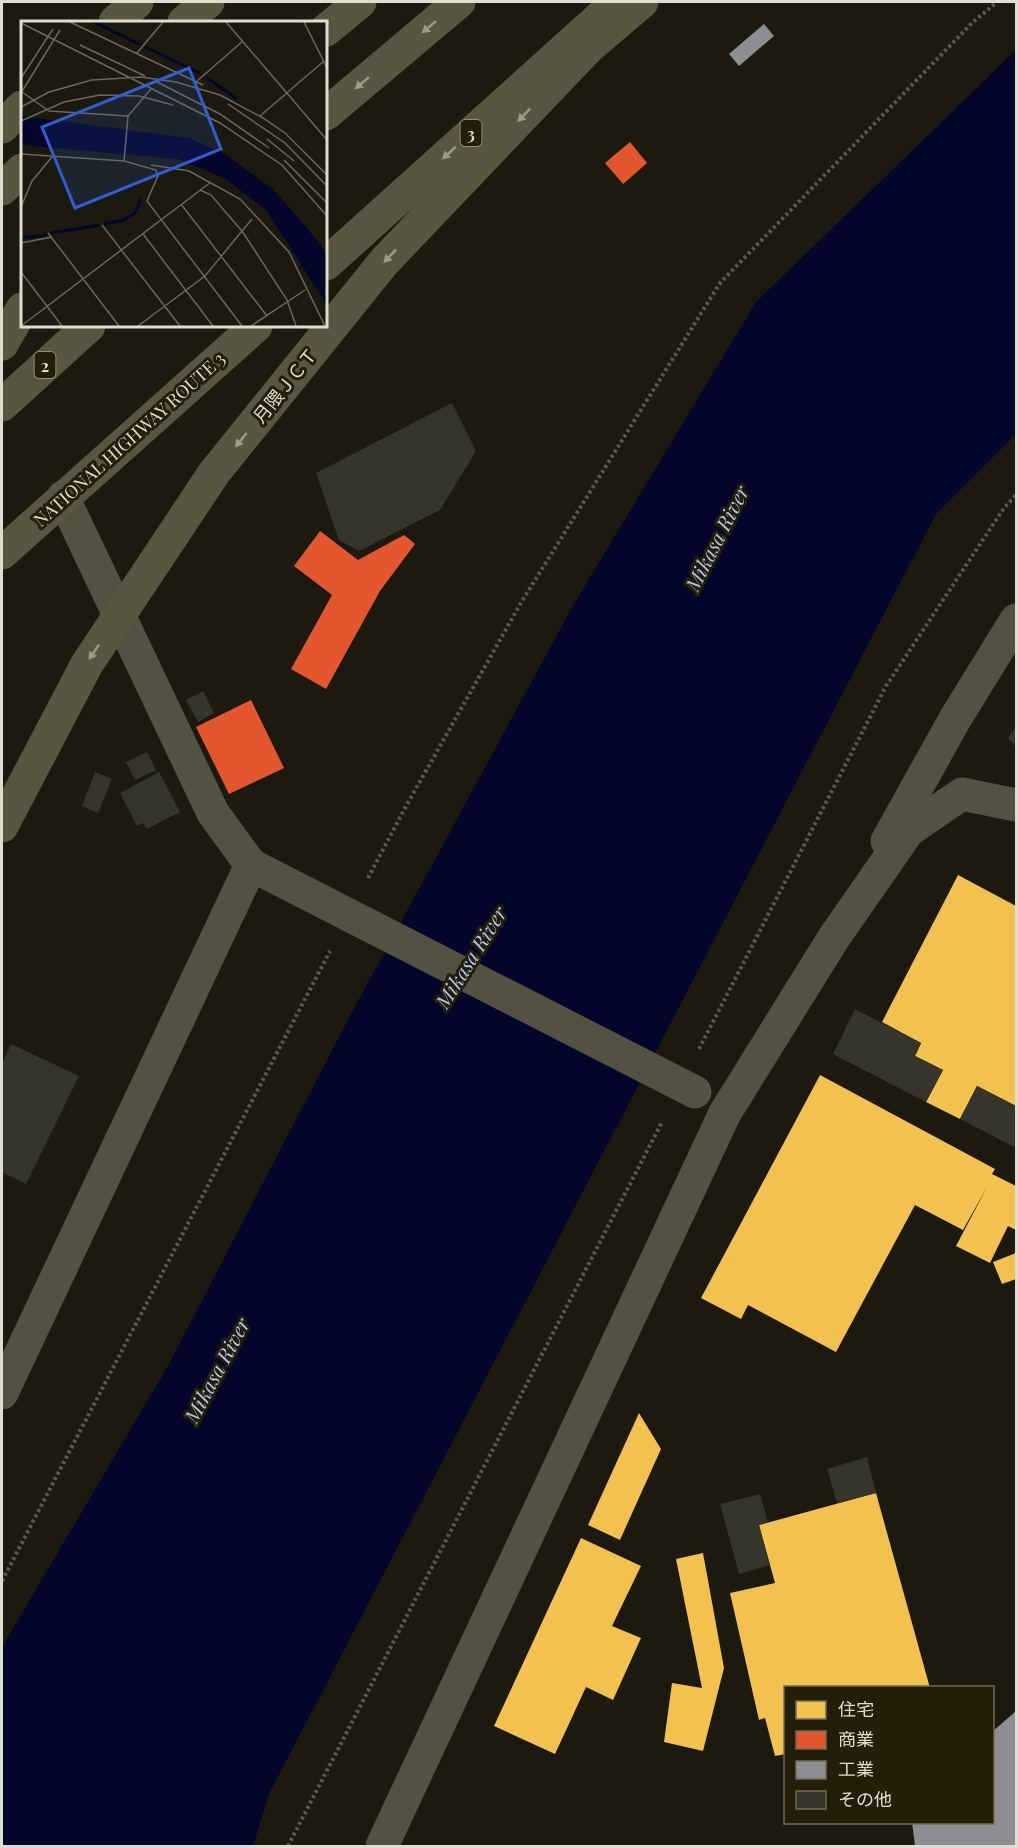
<svg xmlns="http://www.w3.org/2000/svg" width="1018" height="1848" viewBox="0 0 1018 1848" font-family="'Playfair Display','Noto Sans JP',serif">
<rect width="100%" height="100%" fill="#1c1a0e"/>
<path fill="#03052a" d="M 1016,50 L 1016,434 L 936,514 L 269,1794 L 253,1846 L 2,1846 L 2,1647 L 168,1366 L 352,1012 L 574,604 L 756,302 Z"/>
<g fill="#f2c14e">
<path d="M 958,875 L 1016,906 L 1016,1106 L 977,1086 L 960,1119 L 926,1102 L 943,1070 L 915,1056 L 921,1043 L 882,1022 Z"/>
<path d="M 820,1075 L 995,1169 L 992,1174 L 1016,1186 L 1016,1230 L 1008,1226 L 990,1263 L 956,1246 L 987,1187 L 963,1230 L 915,1205 L 836,1352 L 748,1305 L 741,1319 L 701,1298 Z"/>
<path d="M 1016,1253 L 1016,1279 L 1002,1284 L 993,1262 Z"/>
<path d="M 639,1413 L 661,1449 L 620,1540 L 588,1525 Z"/>
<path d="M 876,1493 L 930,1688 L 786,1688 L 786,1754 L 775,1756 L 765,1718 L 759,1720 L 730,1593 L 775,1583 L 759,1525 Z"/>
<path d="M 581,1538 L 641,1566 L 612,1626 L 641,1638 L 613,1700 L 586,1687 L 555,1754 L 494,1726 Z"/>
<path d="M 703,1553 L 724,1668 L 703,1751 L 664,1742 L 672,1683 L 702,1688 L 676,1559 Z"/>
</g>
<g fill="#e4572e">
<path d="M 630,142 L 647,163 L 623,184 L 605,163 Z"/>
<path d="M 320,531 L 358,560 L 404,535 L 415,544 L 380,591 L 326,689 L 291,669 L 332,595 L 294,566 Z"/>
<path d="M 251,700 L 284,768 L 229,794 L 196,727 Z"/>
</g>
<g fill="#8d8d92">
<path d="M 764,24 L 774,36 L 739,66 L 729,54 Z"/>
<path d="M 1016,1711 L 1016,1846 L 915,1846 L 912,1822 L 992,1822 L 992,1732 Z"/>
</g>
<g fill="#36352b">
<path d="M 452,403 L 476,451 L 440,510 L 359,551 L 339,540 L 316,473 Z"/>
<path d="M 203,691 L 214,713 L 198,722 L 186,700 Z"/>
<path d="M 1016,727 L 1016,747 L 1008,738 Z"/>
<path d="M 147,752 L 156,770 L 135,780 L 126,762 Z"/>
<path d="M 95,772 L 112,779 L 98,813 L 82,806 Z"/>
<path d="M 159,772 L 180,812 L 147,829 L 143,823 L 137,826 L 120,793 Z"/>
<path d="M 855,1009 L 921,1043 L 915,1056 L 943,1070 L 926,1102 L 833,1054 Z"/>
<path d="M 11,1044 L 79,1076 L 26,1184 L 2,1172 L 2,1064 Z"/>
<path d="M 977,1086 L 1016,1106 L 1016,1148 L 960,1119 Z"/>
<path d="M 867,1457 L 876,1493 L 837,1503 L 827,1469 Z"/>
<path d="M 760,1494 L 768,1522 L 759,1525 L 770,1565 L 739,1574 L 720,1504 Z"/>
</g>
<g fill="none" stroke-linecap="round" stroke-linejoin="round">
<g stroke="#5a584c" stroke-width="4" stroke-dasharray="3 3" stroke-linecap="butt">
<path d="M 368,878 L 405,808 L 522,601 L 720,283 L 973,22 L 997,2"/>
<path d="M 699,1049 L 886,686 L 1004,508 L 1016,495"/>
<path d="M 2,1581 L 330,951"/>
<path d="M 288,1846 L 662,1122"/>
</g>
<g stroke="#535142" stroke-width="33">
<path d="M 887,841 L 955,719 L 1016,620"/>
<path d="M 2,1393 L 251,865 L 213,813 L 63,497"/>
<path d="M 382,1846 L 725,1113 L 833,939 L 908,831 L 962,794 L 1016,805"/>
</g>
<g stroke="#585641" stroke-width="33">
<path d="M 115,22 L 137,2"/>
<path d="M 184,22 L 208,2"/>
<path d="M 326,30 L 360,2"/>
<path d="M 326,114 L 459,2"/>
<path d="M 2,127 L 22,107"/>
<path d="M 2,189 L 22,170"/>
<path d="M 326,264 L 617,2"/>
<path d="M 2,344 L 22,309"/>
<path d="M 2,405 L 89,326"/>
<path d="M 2,553 L 256,326"/>
</g>
<path stroke="#535142" stroke-width="33" d="M 251,865 L 695,1092"/>
<path stroke="#585641" stroke-width="33" d="M 2,826 L 87,664 L 214,473 L 384,262 L 588,48 L 642,2"/>
</g>
<defs><path id="oneway-solid" d="M-6-.8H1V-3.2L6.5 0L1 3.2V.8H-6Z" transform="scale(1.5)"/></defs>
<g fill="#9c9a88">
<use href="#oneway-solid" transform="translate(429 27) rotate(140)"/>
<use href="#oneway-solid" transform="translate(362 83) rotate(140)"/>
<use href="#oneway-solid" transform="translate(524 115) rotate(134)"/>
<use href="#oneway-solid" transform="translate(449 153) rotate(138)"/>
<use href="#oneway-solid" transform="translate(390 256) rotate(133)"/>
<use href="#oneway-solid" transform="translate(241 440) rotate(129)"/>
<use href="#oneway-solid" transform="translate(94 652) rotate(124)"/>
</g>
<g text-anchor="middle" dominant-baseline="central" stroke-width="6" stroke-linejoin="round" paint-order="stroke">
<g fill="#221e08" stroke="#a6a494" stroke-width="1.5">
<rect x="460.5" y="120" width="21" height="26" rx="4.5"/>
<rect x="34.5" y="352" width="21" height="26" rx="4.5"/>
</g>
<g font-size="16" font-weight="bold" fill="#dfddd0">
<text x="471" y="133">3</text>
<text x="45" y="365">2</text>
</g>
<g font-size="18" fill="#dfddd0" stroke="#221e08">
<text transform="translate(285 385) rotate(-51)">月隈ＪＣＴ</text>
<text transform="translate(129 439) rotate(-42)">NATIONAL HIGHWAY ROUTE 3</text>
</g>
<g font-size="20" font-style="italic" fill="#b2c5f3" stroke="#221e08">
<text transform="translate(716 538) rotate(-63)">Mikasa River</text>
<text transform="translate(470 957) rotate(-58)">Mikasa River</text>
<text transform="translate(216 1370) rotate(-62)">Mikasa River</text>
</g>
</g>
<g transform="translate(21 21)">
<rect width="306" height="306" fill="#1c1a0e"/>
<path d="M 0,95 L 168,117 L 202,132 L 252,168 L 301,225 L 306,238 L 306,284 L 245,189 L 205,158 L 157,138 L 0,124 Z" fill="#03052a"/>
<path fill="none" stroke="#03052a" stroke-width="3" d="M 73,1 L 120,24M 124,26 L 179,52M 186,57 L 216,78M 83,203 L 103,199 L 114,192 L 120,178M 30,212 L 79,204M 0,217 L 26,214"/>
<path fill="none" stroke="#6a685c" stroke-width="1.5" d="M 49,1 L 182,64M 205,1 L 306,119M 283,1 L 306,47M 0,2 L 199,102 L 261,144 L 306,195M 59,24 L 124,55M 116,32 L 142,1M 0,57 L 32,8M 176,60 L 222,20M 136,61 L 199,93 L 248,127M 1,71 L 28,90 L 107,95M 0,72 L 39,9M 207,83 L 264,122 L 306,165M 0,86 L 28,71 L 71,59 L 120,56 L 155,61 L 199,74 L 242,97 L 264,112 L 306,154M 239,95 L 303,40M 0,100 L 43,81 L 79,74 L 118,75 L 152,84M 246,118 L 273,140M 0,133 L 103,140 L 135,149 L 137,155 L 126,180 L 221,305M 263,139 L 306,182M 103,140 L 107,95 L 130,68M 130,144 L 168,150 L 219,178 L 268,231 L 304,305M 160,183 L 246,295M 0,186 L 11,160 L 31,136M 231,198 L 221,210 L 266,279 L 275,305M 81,204 L 159,305M 27,212 L 98,305M 122,213 L 192,305M 0,222 L 31,216M 0,251 L 41,305M 0,305 L 190,161M 117,305 L 184,255 L 221,210 L 190,174 L 179,169M 230,305 L 284,269"/>
<path fill="#305cd7" fill-opacity="0.15" stroke="#305cd7" stroke-width="3" d="M 168,47 L 200,128 L 54,187 L 21,106 Z"/>
<rect width="306" height="306" fill="none" stroke="#dfddd0" stroke-width="3"/>
</g>
<rect width="1018" height="1848" fill="none" stroke="#dfddd0" stroke-width="6"/>
<rect x="784" y="1686" width="210" height="138" fill="#221e08" stroke="#6e6a58" stroke-width="1.5"/>
<rect x="796" y="1701" width="30" height="18" fill="#f2c14e" stroke="#6e6a58" stroke-width="1.5"/>
<text x="838" y="1716" font-size="18" fill="#dfddd0">住宅</text>
<rect x="796" y="1731" width="30" height="18" fill="#e4572e" stroke="#6e6a58" stroke-width="1.5"/>
<text x="838" y="1746" font-size="18" fill="#dfddd0">商業</text>
<rect x="796" y="1761" width="30" height="18" fill="#8d8d92" stroke="#6e6a58" stroke-width="1.5"/>
<text x="838" y="1776" font-size="18" fill="#dfddd0">工業</text>
<rect x="796" y="1791" width="30" height="18" fill="#36352b" stroke="#6e6a58" stroke-width="1.5"/>
<text x="838" y="1806" font-size="18" fill="#dfddd0">その他</text>
</svg>
